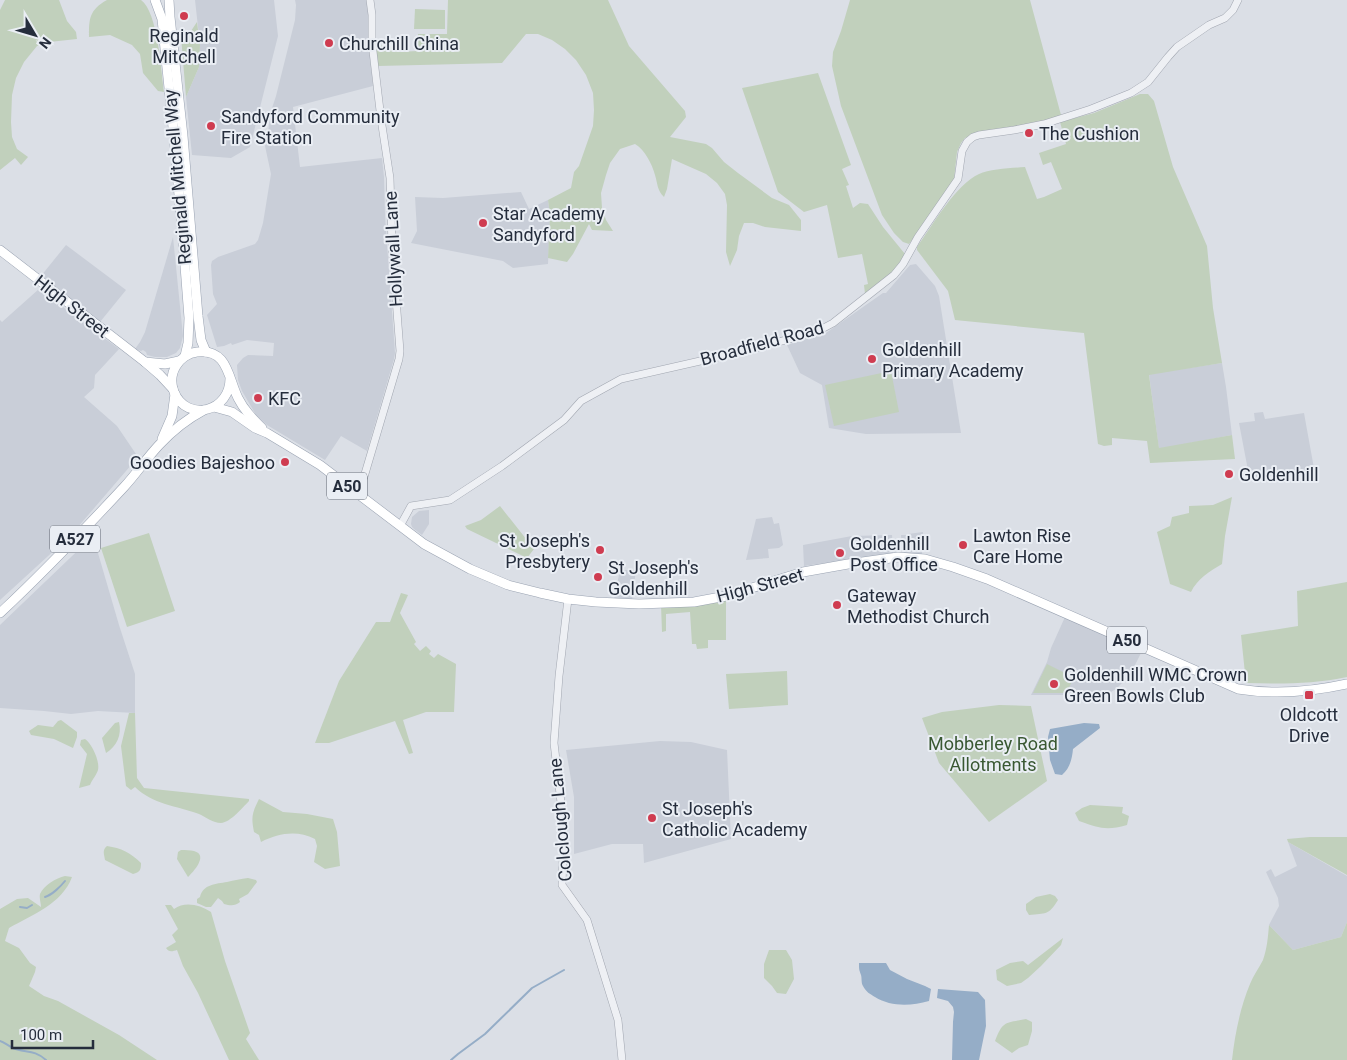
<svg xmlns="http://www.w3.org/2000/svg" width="1347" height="1060" viewBox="0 0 1347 1060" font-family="Roboto,sans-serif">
<rect width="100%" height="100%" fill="#dbdfe6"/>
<g fill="#c9ced8">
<path d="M 195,0 L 274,0 L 278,36 L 250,147 L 231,158 L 192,155 L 186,97 L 199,67 L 200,45 Z"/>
<path d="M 295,0 L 367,0 L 370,13 L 369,44 L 373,86 L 293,107 L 300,167 L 382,158 L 384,177 L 385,216 L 395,353 L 394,359 L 367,451 L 341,436 L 325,460 L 267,425 L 256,415 L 242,391 L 238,380 L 237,365 L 243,358 L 248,355 L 273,356 L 274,343 L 247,340 L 232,345 L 231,343 L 224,346 L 217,347 L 207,315 L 217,304 L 213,294 L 211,265 L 212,261 L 218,257 L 255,244 L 258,240 L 263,223 L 271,174 L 265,146 L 268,132 L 271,111 L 276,96 L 295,20 L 296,5 Z"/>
<path d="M 521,192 L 529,209 L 548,200 L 550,215 L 548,264 L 513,268 L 503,261 L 411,243 L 417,231 L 415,197 L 443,198 Z"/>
<path d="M 173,237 L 183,336 L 180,348 L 176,353 L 167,357 L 155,357 L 147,355 L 146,352 L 143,350 L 141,351 L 135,349 L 140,342 L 145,332 Z"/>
<path d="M 66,245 L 126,290 L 100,322 L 41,276 Z"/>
<path d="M 916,264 L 935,286 L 939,296 L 961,433 L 866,434 L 829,428 L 822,385 L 800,373 L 787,345 L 826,333 L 883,293 L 886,293 L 910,265 Z"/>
<path d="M 39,289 L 119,349 L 95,375 L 94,388 L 84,397 L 117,426 L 138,457 L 71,535 L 0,600 L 0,320 L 2,322 Z"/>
<path d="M 1222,363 L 1226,387 L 1232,435 L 1159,449 L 1149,374 Z"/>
<path d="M 1263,412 L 1265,419 L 1304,413 L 1315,474 L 1246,477 L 1247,465 L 1239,423 L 1255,421 L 1254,413 Z"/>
<path d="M 429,510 L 429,524 L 422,535 L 414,529 L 412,527 L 411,524 L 412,517 L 419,511 Z"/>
<path d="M 772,517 L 774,524 L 779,523 L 783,545 L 779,548 L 768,549 L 769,558 L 746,560 L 756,519 Z"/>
<path d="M 923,532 L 922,554 L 904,553 L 902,550 L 901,535 L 907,535 L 908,534 Z"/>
<path d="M 892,535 L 893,554 L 880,555 L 804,566 L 803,545 L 852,536 Z"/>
<path d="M 93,536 L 119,625 L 135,674 L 135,713 L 98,711 L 71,714 L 44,711 L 0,708 L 0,625 Z"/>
<path d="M 620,570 L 636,570 L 632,600 L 614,599 Z"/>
<path d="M 1065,617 L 1143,649 L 1130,675 L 1116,689 L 1109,693 L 1103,695 L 1031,695 L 1047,662 L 1051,648 Z"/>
<path d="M 660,741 L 691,742 L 727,750 L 731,839 L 644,863 L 643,844 L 612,844 L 574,854 L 574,797 L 566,750 Z"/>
<path d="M 1288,842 L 1347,876 L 1347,922 L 1341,937 L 1293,950 L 1269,925 L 1279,906 L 1278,898 L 1266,872 L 1271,869 L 1275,877 L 1297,866 Z"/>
</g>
<g fill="#c1d0bc">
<path d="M 5,0 L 59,0 L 67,21 L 76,32 L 77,39 L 49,42 L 37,46 L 24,62 L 16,78 L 12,95 L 11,122 L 12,137 L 17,149 L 28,157 L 21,165 L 15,158 L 0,170 L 0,10 Z"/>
<path d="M 107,0 L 141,0 C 158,12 161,71 164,92 L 158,91 L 143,73 L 140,54 L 132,45 L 110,35 L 89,37 C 89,19 89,10 107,0 Z"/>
<path d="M 448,0 L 608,0 L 629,46 L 685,111 L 686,117 L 670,137 L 706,144 L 712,148 L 724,162 L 738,173 L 772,198 L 789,205 L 801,220 L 801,231 L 765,227 L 753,223 L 744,223 L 739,236 L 737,250 L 730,266 L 726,252 L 727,205 L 725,194 L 717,183 L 706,174 L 672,159 L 667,189 L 664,197 C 657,190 658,185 655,175 C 652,164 645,150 635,144 L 620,149 L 610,163 L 606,175 L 601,193 L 602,208 L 606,220 L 613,231 L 592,230 L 589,224 L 573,254 L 567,262 L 548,258 L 550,215 L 548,200 L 571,188 L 574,172 L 579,166 L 593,126 L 594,110 L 593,93 L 586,75 L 576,60 L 565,49 L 552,40 L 538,34 L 526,34 L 502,63 L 378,66 L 375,45 L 398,47 L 398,52 L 418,51 L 418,34 L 447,34 Z"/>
<path d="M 850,0 L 1030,0 L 1061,115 L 1043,122 L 982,131 L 965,138 L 961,143 L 957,152 L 954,180 L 943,198 L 909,244 L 903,242 L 894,233 L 882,215 L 841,106 L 832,66 L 833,52 L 841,31 Z"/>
<path d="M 415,9 L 445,10 L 445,29 L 414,29 Z"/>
<path d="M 197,22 L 200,45 L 199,67 L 186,97 L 181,36 L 191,31 Z"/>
<path d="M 818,73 L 851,165 L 842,169 L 849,185 L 846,186 L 853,208 L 860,203 L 868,204 L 883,227 L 905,254 C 897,272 881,282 865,294 L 864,285 L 868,284 L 862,254 L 838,258 L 827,205 L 804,212 L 778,192 L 742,88 Z"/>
<path d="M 1140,94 L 1148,94 L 1154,101 L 1173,167 L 1207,246 L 1213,308 L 1222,363 L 1149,375 L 1159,448 L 1232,435 L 1235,459 L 1150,463 L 1147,441 L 1112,438 L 1112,445 L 1104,446 L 1098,444 L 1084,333 L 955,320 L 948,291 L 917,250 L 917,247 C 932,226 956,184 979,174 C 990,169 1012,168 1025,167 L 1037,199 L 1044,197 L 1062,189 L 1051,162 L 1043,165 L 1039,153 L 1066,144 L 1060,122 L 1094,113 Z"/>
<path d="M 891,371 L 899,412 L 834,426 L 825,385 Z"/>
<path d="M 1232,497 L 1225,536 L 1222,564 C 1210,571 1197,579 1191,592 L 1170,584 L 1157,532 L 1170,526 L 1172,517 L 1189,513 L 1189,506 L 1213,505 Z"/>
<path d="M 500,506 L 534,549 L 527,558 L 467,529 L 465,526 L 481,520 Z"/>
<path d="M 149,533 L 175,611 L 127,627 L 101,548 Z"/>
<path d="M 1347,582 L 1347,677 C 1314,684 1281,684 1246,683 L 1241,635 L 1298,626 L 1297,591 Z"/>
<path d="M 401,593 L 408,595 L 400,613 L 416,642 L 414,644 L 420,651 L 426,646 L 431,651 L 429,654 L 434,658 L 438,654 L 456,664 L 454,712 L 426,712 L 403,720 L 413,753 L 409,754 L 395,721 L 329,743 L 315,743 L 339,681 L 376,622 L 390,622 Z"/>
<path d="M 726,598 L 726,640 L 708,640 L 708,648 L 697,649 L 696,644 L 692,644 L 690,612 L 666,614 L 666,631 L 662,632 L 661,605 Z"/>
<path d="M 1047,664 L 1067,674 L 1069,672 L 1075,676 L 1066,693 L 1033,693 Z"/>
<path d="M 787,671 L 788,705 L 729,709 L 726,674 Z"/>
<path d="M 999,705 L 1031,706 L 1047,781 L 989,822 L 939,763 L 922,718 L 942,712 Z"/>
<path d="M 129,713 L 135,713 L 137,778 L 144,788 L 249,799 L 249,801 C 242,808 231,822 221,823 C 213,823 206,817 199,814 C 177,806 152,804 135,787 L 131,790 L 126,786 L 121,746 Z"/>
<path d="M 61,720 L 77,732 L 77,737 L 73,748 L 54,739 L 31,735 L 29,731 L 38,725 L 53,727 L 58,721 Z"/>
<path d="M 119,722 C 122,735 117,746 106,753 L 102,738 L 115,723 Z"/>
<path d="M 85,739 C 92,744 100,761 98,770 C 97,774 92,780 90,785 L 79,788 L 87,754 L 80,745 L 81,740 Z"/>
<path d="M 259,799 L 283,812 L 307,814 L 333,819 L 337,832 L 340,866 L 325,869 L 314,862 L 317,846 L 315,839 C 297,830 279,833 261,842 L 259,835 L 254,832 C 251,817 252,813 259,799 Z"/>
<path d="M 1090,805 L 1123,807 L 1122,813 L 1129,816 L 1127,825 C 1106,831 1099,828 1079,821 L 1075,813 L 1082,808 Z"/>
<path d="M 1310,837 L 1347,837 L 1347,875 L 1288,842 L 1287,839 Z"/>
<path d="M 107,846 C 121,848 131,853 141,863 C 141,870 140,872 133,874 L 105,860 C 104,854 102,850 107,846 Z"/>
<path d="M 181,850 C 186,850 190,850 194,851 C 209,855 193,872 188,877 L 177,859 L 178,852 Z"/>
<path d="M 65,876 L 72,877 C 62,904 32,915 9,928 L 5,941 L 19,948 L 30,963 L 36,967 L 35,972 L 29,986 L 44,996 L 58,1001 L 119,1035 L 157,1060 L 0,1060 L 0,909 L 17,899 L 28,898 L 41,907 C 41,903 39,898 40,894 C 44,885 56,878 65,876 Z"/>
<path d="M 248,878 L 256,880 L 257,882 L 248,894 L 239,899 L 240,902 C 235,906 231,906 224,904 L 222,901 L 218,898 L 211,907 L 206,907 L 197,903 L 197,899 L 200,897 C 203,884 216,884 227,882 C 234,880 241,879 248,878 Z"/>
<path d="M 1050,894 L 1055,896 L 1058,900 C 1048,916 1046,913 1029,915 L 1026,910 L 1026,904 L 1036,897 Z"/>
<path d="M 168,905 L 171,905 L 174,909 C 185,901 200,905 211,912 L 225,961 L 250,1033 L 246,1039 L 259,1060 L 229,1060 L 198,993 L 183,966 L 177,950 C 173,951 169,953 166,948 L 176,942 L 172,935 L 178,929 L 165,905 Z"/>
<path d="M 1347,922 L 1347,1060 L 1232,1060 C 1235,1034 1240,1008 1250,984 C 1253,976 1259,968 1263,960 C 1267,949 1268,937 1269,925 L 1293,950 L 1341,937 Z"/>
<path d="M 1063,938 L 1061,945 L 1041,966 L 1028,978 L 1021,983 L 1007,986 L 997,980 L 996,970 L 1010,963 L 1023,961 L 1028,965 Z"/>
<path d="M 769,950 L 786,950 L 792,960 L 794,979 L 786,994 L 777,993 L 772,986 L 764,978 L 764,964 Z"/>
<path d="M 1026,1019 L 1032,1022 L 1032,1031 L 1028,1045 L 1019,1048 L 1012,1053 L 995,1041 C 1003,1020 1006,1023 1026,1019 Z"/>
</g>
<g fill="#95adc7">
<path d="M 1084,723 L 1099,724 L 1100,728 L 1073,749 C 1072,759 1070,768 1062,775 L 1055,774 L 1050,760 L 1048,737 L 1050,729 Z"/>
<path d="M 859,963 L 886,963 L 890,970 L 907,979 L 925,986 L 931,989 L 929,1001 C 911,1006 891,1007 875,997 C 870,994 866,992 863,986 C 861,983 862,978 861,975 C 859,969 859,970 859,963 Z"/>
<path d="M 938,989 L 978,992 L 985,1000 L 986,1026 L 979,1060 L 952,1060 L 953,1022 L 954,1012 L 953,1007 L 948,1001 L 937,998 Z"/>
</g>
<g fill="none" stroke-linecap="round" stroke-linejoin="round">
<g stroke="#95adc7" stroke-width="2">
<path d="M 45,897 C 52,895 61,886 65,881"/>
<path d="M 20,907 L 27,908 L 32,905"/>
<path d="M 0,1041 C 4,1042 7,1045 11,1047 C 24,1054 33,1048 46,1060"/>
<path d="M 451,1060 L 458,1054 L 485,1034 L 532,988 L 564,970"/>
</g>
<defs>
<g id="tertiary">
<path d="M 354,490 L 364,477 L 399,359 L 400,351 L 392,246 L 390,178 L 381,119 L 372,43 L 372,15 L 370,0"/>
<path d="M 400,526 L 411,506 L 450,500 L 502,466 L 564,420 L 581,401 L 621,379 L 753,349 L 818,331 L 833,323 L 894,275 L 903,264 L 918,237 L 958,179 L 962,151 L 967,142 L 973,137 L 979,135 L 1014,130 L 1044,124 L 1091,109 L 1131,93 L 1148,82 L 1168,57 L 1177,47 L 1209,25 L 1225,18 L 1233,10 L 1238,0"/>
<path d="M 568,599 L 559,676 L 554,743 L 564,828 L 562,885 L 587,920 L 618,1020 L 622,1060"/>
</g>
<g id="primary">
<path d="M 155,0 L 162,19 L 174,137 L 184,253 L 189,318 L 188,343 L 185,356"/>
<path d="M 169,0 L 170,17 L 183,136 L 198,316 L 201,340 L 206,352"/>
<path d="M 0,250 L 145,362 L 160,375 L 173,389"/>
<path d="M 145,362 L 165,364 L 179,361"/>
<path d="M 230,377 C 231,412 187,423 174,392 C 171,384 171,374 176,366 C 180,359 188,353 197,352 C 228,348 228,378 238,398 C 244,410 252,418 262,428"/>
<path d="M 214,407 L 232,412 L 255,428 L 267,433 L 320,465 L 424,544 L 470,569 L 508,585 L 540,593 L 568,599 L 596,602 L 639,604 L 694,602 L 726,596 L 803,572 L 848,564 L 898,557 L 925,559 L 953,567 L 987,579 L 1238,689 C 1275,695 1311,692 1347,684"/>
<path d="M 162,439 L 172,416 L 175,394"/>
<path d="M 0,613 C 43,573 84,530 124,487 C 136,474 146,459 159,445 C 172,431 187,419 204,410"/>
</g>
</defs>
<use href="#tertiary" stroke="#a1a6b0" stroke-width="8"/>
<use href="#primary" stroke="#9aa3b2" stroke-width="10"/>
<use href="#tertiary" stroke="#eef0f4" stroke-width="7"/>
<use href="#primary" stroke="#fff" stroke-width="9"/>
</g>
<g fill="#cf3c50" stroke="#eaeef4" stroke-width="2">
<circle cx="184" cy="16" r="5"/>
<circle cx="329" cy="43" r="5"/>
<circle cx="211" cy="126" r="5"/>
<circle cx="1029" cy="133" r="5"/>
<circle cx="483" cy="223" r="5"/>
<circle cx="872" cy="359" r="5"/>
<circle cx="258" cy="398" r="5"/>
<circle cx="285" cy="462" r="5"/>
<circle cx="1229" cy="474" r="5"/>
<circle cx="963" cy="545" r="5"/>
<circle cx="600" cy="550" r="5"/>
<circle cx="840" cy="553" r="5"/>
<circle cx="598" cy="577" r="5"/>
<circle cx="837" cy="605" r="5"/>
<circle cx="1054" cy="684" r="5"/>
<rect x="1304" y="690" width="10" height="10" rx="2.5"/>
<circle cx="652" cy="818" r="5"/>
</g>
<g text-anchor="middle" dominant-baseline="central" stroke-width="4" stroke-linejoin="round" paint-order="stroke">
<g fill="#eaeef4" stroke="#606773" stroke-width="1">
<rect x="327" y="472.5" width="40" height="27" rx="4"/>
<rect x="50" y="525.5" width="50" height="27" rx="4"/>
<rect x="1107" y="626.5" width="40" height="27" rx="4"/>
</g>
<g font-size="16" font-weight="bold" fill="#252d3c">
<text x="347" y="486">A50</text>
<text x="75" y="539">A527</text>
<text x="1127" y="640">A50</text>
</g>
<g font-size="18" fill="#252d3c" stroke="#eaeef4" text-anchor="start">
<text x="184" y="35" text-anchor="middle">Reginald<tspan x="184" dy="21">Mitchell</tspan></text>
<text x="339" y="43">Churchill China</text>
<text x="221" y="116">Sandyford Community<tspan x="221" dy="21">Fire Station</tspan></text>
<text x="1039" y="133">The Cushion</text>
<text x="493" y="213">Star Academy<tspan x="493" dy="21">Sandyford</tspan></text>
<text x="882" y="349">Goldenhill<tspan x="882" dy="21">Primary Academy</tspan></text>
<text x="268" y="398">KFC</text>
<text x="275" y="462" text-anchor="end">Goodies Bajeshoo</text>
<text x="1239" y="474">Goldenhill</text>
<text x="973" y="535">Lawton Rise<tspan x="973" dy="21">Care Home</tspan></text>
<text x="590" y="540" text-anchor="end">St Joseph's<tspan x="590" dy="21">Presbytery</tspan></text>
<text x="850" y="543">Goldenhill<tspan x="850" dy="21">Post Office</tspan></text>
<text x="608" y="567">St Joseph's<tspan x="608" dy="21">Goldenhill</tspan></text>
<text x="847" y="595">Gateway<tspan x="847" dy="21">Methodist Church</tspan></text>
<text x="1064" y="674">Goldenhill WMC Crown<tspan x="1064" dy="21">Green Bowls Club</tspan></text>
<text x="1309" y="714" text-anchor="middle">Oldcott<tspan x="1309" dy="21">Drive</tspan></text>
<text x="662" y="808">St Joseph's<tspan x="662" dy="21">Catholic Academy</tspan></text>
</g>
<g font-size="18" fill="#252d3c" stroke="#eaeef4">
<text transform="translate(177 177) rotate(-95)">Reginald Mitchell Way</text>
<text transform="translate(393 249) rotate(-93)">Hollywall Lane</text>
<text transform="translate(72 306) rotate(38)">High Street</text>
<text transform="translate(762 343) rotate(-15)">Broadfield Road</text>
<text transform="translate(760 585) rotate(-15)">High Street</text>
<text transform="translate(560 820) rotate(-95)">Colclough Lane</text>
</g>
<g font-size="18" fill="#395832" stroke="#eaeef4">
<text x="993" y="743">Mobberley Road<tspan x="993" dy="21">Allotments</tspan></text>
</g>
</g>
<g transform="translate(35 35) rotate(128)" stroke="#eaeef4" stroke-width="4" paint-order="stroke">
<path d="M0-4L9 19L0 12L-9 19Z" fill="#252d3c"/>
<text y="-8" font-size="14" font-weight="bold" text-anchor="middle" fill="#252d3c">N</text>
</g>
<path d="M12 1040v8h81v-8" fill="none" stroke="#252d3c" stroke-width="2.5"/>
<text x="20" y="1040" font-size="15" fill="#252d3c" stroke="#eaeef4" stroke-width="4" paint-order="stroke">100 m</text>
</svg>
